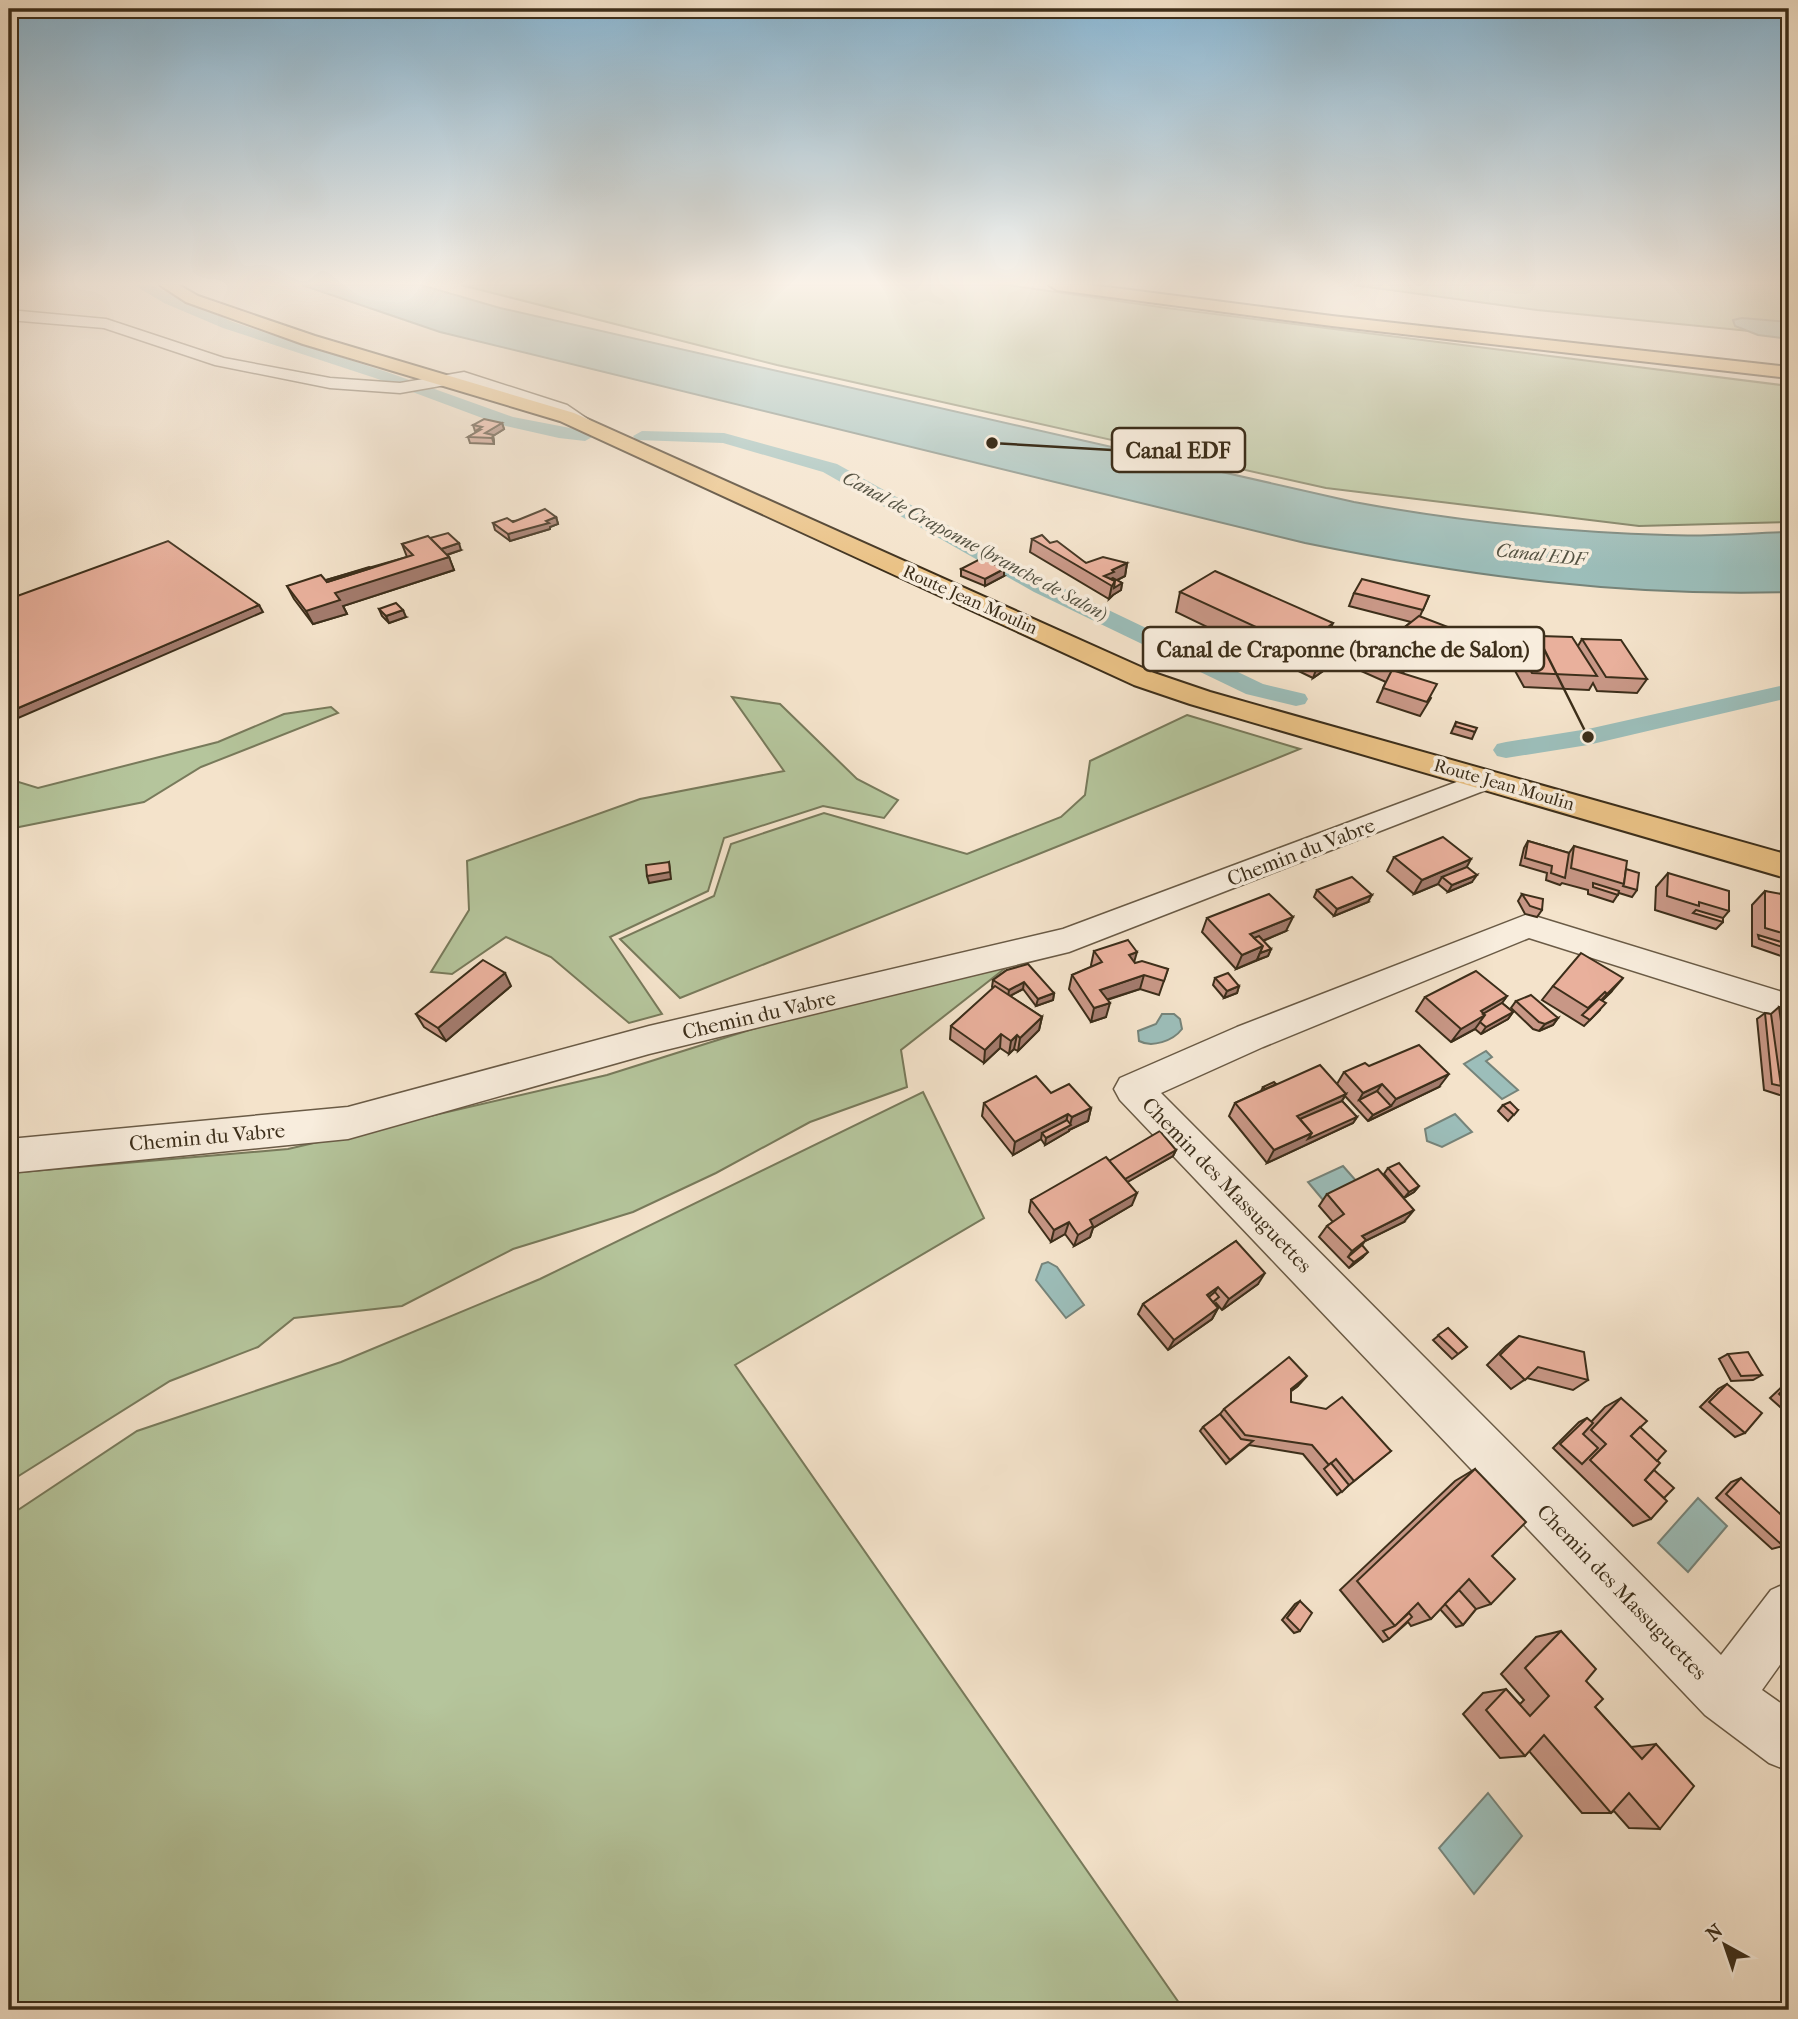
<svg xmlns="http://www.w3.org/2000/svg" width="1798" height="2019" viewBox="0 0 1798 2019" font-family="'IM FELL French Canon',serif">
<rect width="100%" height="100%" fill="#f4e3cb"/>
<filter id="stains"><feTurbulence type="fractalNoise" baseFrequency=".00286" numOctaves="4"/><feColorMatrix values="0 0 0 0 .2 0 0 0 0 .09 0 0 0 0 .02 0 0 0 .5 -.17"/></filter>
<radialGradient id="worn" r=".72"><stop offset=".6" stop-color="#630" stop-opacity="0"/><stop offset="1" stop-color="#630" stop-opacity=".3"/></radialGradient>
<g fill="#b5c59c" stroke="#787a5b" stroke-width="2">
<path d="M 461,285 L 1008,285 L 1167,308 L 1789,386 L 1789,522 L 1639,526 L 1326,488 L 777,365 Z"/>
<path d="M 1353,285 L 1789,285 L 1789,335 L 1537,310 Z"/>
<path d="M 732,697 L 780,704 L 857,779 L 898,800 L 884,818 L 823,806 L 724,838 L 708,891 L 610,937 L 662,1014 L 629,1023 L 551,957 L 506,937 L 452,974 L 431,972 L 469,910 L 467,861 L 640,799 L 784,771 Z"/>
<path d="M 331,707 L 338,713 L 201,767 L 144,802 L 9,829 L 9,779 L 38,788 L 218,742 L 284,714 Z"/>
<path d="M 1187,715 L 1300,749 L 680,998 L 620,939 L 714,896 L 731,844 L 824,813 L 967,854 L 1061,817 L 1085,795 L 1090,761 Z"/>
<path d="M 1008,966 L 901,1050 L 907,1087 L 810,1122 L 716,1173 L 633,1212 L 513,1249 L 402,1306 L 294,1318 L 258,1347 L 170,1381 L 9,1482 L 9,1173 L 288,1149 L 607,1075 L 781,1020 Z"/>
<path d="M 923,1092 L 984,1218 L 735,1365 L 1184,2010 L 9,2010 L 9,1516 L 137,1431 L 341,1362 L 540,1279 Z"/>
</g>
<g fill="#9cbeba" stroke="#76847a" stroke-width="2">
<path d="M 302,285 L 421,285 L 500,308 L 1354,502 C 1457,521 1561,532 1667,535 C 1707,537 1749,533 1789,532 L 1789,592 C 1625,597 1466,576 1305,543 L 440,332 Z"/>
<path d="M 1742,318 L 1789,322 L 1789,339 L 1758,335 L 1735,326 L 1733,320 Z"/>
<path d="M 1162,1014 L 1174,1014 L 1180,1019 L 1182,1029 C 1173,1041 1152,1048 1139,1041 L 1138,1031 L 1156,1024 Z"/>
<path d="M 1486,1051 L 1492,1057 L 1486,1061 L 1518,1090 L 1502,1099 L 1464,1064 Z"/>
<path d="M 1455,1114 L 1472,1132 L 1442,1147 L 1427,1141 L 1425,1129 Z"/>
<path d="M 1343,1166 L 1358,1183 L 1323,1200 L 1308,1182 Z"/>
<path d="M 1048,1262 L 1057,1267 L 1084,1305 L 1066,1318 L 1036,1280 L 1042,1264 Z"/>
<path d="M 1698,1498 L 1727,1526 L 1688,1572 L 1658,1543 Z"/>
<path d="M 1488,1793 L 1522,1836 L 1474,1894 L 1439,1848 Z"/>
</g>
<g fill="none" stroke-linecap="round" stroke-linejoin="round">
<g fill="#9cbeba" fill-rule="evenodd">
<path d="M 134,285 L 151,285 L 233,322 L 387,372 L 513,417 L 591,432 L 594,436 L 585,441 L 559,438 L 501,425 L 375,378 L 223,328 L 164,303 Z"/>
<path d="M 642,431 L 724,433 L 837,464 L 1050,582 L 1263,684 L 1305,694 L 1308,699 L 1305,704 L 1296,706 L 1246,694 L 1034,592 L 823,472 L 723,443 L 636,440 L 633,436 Z"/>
<path d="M 1789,684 L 1789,698 L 1588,745 L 1506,758 L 1497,756 L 1493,750 L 1497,744 L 1506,742 L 1588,729 Z"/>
</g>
<defs>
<g id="minor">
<path d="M 9,310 L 106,319 L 224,358 L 330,378 L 400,383 L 464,372 L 567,405 L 598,426 L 589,431 L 555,413 L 463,382 L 400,393 L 330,388 L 215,365 L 104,328 L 9,320 Z"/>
<path d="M 1486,771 L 1496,774 L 1500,780 L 1496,786 L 1069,952 L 649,1054 L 348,1139 L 9,1173 L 9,1139 L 348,1107 L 649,1026 L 1063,929 Z"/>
<path d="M 1528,914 L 1789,994 L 1789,1020 L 1529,938 L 1263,1047 L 1161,1093 L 1721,1655 L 1771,1590 L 1789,1582 L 1789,1652 L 1762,1690 L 1789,1709 L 1789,1771 L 1769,1763 L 1705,1715 L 1120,1100 L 1114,1089 L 1120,1078 L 1237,1027 Z"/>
</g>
<path id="major" d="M 160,285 L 179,285 L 198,296 L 315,336 L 574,413 L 1154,673 L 1210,692 L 1789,855 L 1789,879 L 1190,704 L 1134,685 L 560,421 L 303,344 L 186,302 Z"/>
<path id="highway" d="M 1049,285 L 1091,285 L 1332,316 L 1789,367 L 1789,378 L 1332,326 L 1057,290 Z"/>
</defs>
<use href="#minor" stroke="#6a5b46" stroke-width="3"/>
<use href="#major" stroke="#3c2e1a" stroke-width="4"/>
<use href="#highway" stroke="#3c2e1a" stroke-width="4"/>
<use href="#minor" fill="#f8eddd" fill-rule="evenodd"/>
<use href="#major" fill="#eac286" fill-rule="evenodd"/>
<use href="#highway" fill="#eac286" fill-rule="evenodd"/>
</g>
<g fill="#c89786" stroke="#3c2e1a" stroke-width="2">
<path d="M 502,423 L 504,429 L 493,436 L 494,441 L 494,444 L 470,443 L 468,437 L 477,432 L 475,431 L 473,425 Z"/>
<path d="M 556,517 L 558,524 L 550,527 L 550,529 L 510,541 L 495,530 L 493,523 Z"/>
<path d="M 430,538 L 461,550 L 447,555 L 449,557 L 454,570 L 343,606 L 347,614 L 313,624 L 294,599 L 287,586 L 326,580 L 407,557 L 402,544 Z"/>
<path d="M 1032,539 L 1050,543 L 1086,563 L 1127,563 L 1125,576 L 1117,580 L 1122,583 L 1121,590 L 1113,595 L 1109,599 L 1030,552 Z"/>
<path d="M 961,569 L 1004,576 L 985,586 L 961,576 Z"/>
<path d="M 1180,592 L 1333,623 L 1331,628 L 1351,637 L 1343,657 L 1313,678 L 1176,612 Z"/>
<path d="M 1354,593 L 1429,596 L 1420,616 L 1441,641 L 1402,673 L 1431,698 L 1420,716 L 1377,702 L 1386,682 L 1361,671 L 1367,657 L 1411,622 L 1349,606 Z"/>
<path d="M 379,609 L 406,617 L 389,623 L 382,616 Z"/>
<path d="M 1510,635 L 1578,646 L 1582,639 L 1647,679 L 1637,693 L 1597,691 L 1593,683 L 1589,690 L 1524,687 L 1503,649 Z"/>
<path d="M 1456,722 L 1475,732 L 1472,739 L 1451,733 Z"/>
<path d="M 1528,841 L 1569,853 L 1574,846 L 1626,869 L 1637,890 L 1632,897 L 1619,893 L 1613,902 L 1588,894 L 1588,890 L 1562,883 L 1560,885 L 1546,880 L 1547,873 L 1520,865 L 1524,848 Z"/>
<path d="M 1394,857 L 1467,867 L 1472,882 L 1448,892 L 1438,884 L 1414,894 L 1387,871 Z"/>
<path d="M 1668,873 L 1729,911 L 1723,918 L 1723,922 L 1716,929 L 1655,910 L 1656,887 Z"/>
<path d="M 1317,890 L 1368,902 L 1334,916 L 1314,897 Z"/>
<path d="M 1765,891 L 1789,900 L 1789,963 L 1781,960 L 1781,956 L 1752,946 L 1752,905 Z"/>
<path d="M 1522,894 L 1542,910 L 1537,917 L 1525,914 L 1518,901 Z"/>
<path d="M 1207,918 L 1286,931 L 1263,941 L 1271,949 L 1268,956 L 1236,969 L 1202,932 Z"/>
<path d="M 1094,951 L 1134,962 L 1135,963 L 1168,969 L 1159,995 L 1140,989 L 1107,1000 L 1106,1017 L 1091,1022 L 1069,989 L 1072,975 L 1092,967 L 1091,965 Z"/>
<path d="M 1007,970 L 1054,993 L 1053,1000 L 1036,1006 L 1023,989 L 1010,996 L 1042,1017 L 1039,1030 L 1018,1051 L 1014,1049 L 1009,1054 L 1000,1048 L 984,1063 L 950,1039 L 951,1026 L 994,988 L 992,987 L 993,980 Z"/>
<path d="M 1215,978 L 1239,986 L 1237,993 L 1224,998 L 1213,985 Z"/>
<path d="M 511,986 L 446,1041 L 424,1027 L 416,1014 Z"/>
<path d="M 1553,986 L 1611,992 L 1602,1001 L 1600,1010 L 1584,1026 L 1542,1000 Z"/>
<path d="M 1507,996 L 1502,1003 L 1513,1012 L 1508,1019 L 1481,1034 L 1475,1029 L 1451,1042 L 1416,1011 L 1425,997 Z"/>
<path d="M 1516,1001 L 1558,1018 L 1553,1025 L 1539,1031 L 1533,1029 L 1511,1008 Z"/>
<path d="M 1779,1007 L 1789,1011 L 1789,1098 L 1764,1090 L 1757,1019 L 1765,1013 L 1771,1014 Z"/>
<path d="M 1369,1066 L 1439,1087 L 1368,1121 L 1345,1096 L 1342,1101 L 1357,1117 L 1353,1123 L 1267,1163 L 1229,1116 L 1235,1103 L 1261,1091 L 1263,1087 L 1276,1084 L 1337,1084 L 1344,1072 Z"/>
<path d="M 1051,1093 L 1091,1108 L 1088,1121 L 1069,1130 L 1069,1131 L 1045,1145 L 1041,1139 L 1013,1155 L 982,1116 L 984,1103 Z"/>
<path d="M 1503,1105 L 1518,1110 L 1508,1121 L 1498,1111 Z"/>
<path d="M 1176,1150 L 1173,1156 L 1127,1182 L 1132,1205 L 1093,1228 L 1090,1237 L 1074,1246 L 1065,1234 L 1051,1242 L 1029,1212 L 1031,1200 L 1109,1161 Z"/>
<path d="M 1388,1168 L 1419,1186 L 1414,1192 L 1404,1198 L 1384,1174 Z"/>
<path d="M 1327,1194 L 1404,1222 L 1365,1241 L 1362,1245 L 1363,1257 L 1349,1268 L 1319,1237 L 1327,1226 L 1333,1222 L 1319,1206 Z"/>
<path d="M 1236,1241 L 1258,1284 L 1222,1310 L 1216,1303 L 1215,1304 L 1218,1308 L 1212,1319 L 1168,1350 L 1138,1314 L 1143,1304 Z"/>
<path d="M 1448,1328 L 1467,1347 L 1452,1359 L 1433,1340 Z"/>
<path d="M 1519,1336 L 1588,1380 L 1573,1390 L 1527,1378 L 1511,1389 L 1487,1365 L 1506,1346 Z"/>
<path d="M 1728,1354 L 1762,1375 L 1753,1380 L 1731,1381 L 1719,1359 Z"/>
<path d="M 1789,1380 L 1789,1415 L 1770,1398 Z"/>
<path d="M 1727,1384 L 1745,1433 L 1735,1437 L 1700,1407 L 1718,1389 Z"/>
<path d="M 1298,1386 L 1291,1391 L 1291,1402 L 1391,1451 L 1337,1495 L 1303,1454 L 1249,1445 L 1226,1464 L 1200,1431 L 1203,1427 L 1220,1414 L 1224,1409 Z"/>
<path d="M 1621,1398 L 1640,1427 L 1657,1461 L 1654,1470 L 1664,1498 L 1651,1519 L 1633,1526 L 1553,1448 L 1579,1422 L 1587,1418 L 1591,1422 L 1605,1407 Z"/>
<path d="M 1475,1469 L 1492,1556 L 1491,1604 L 1476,1609 L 1463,1625 L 1456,1627 L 1440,1609 L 1431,1619 L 1411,1626 L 1408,1622 L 1389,1639 L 1383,1642 L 1340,1590 L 1455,1481 Z"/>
<path d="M 1741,1478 L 1783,1546 L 1772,1549 L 1716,1498 L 1731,1482 Z"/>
<path d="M 1300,1601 L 1300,1631 L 1294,1633 L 1282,1620 L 1295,1604 Z"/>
<path d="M 1561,1631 L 1586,1681 L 1595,1707 L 1631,1747 L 1656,1744 L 1660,1829 L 1629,1828 L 1614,1811 L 1611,1813 L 1582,1813 L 1529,1751 L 1525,1756 L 1500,1758 L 1463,1714 L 1483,1693 L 1506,1689 L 1520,1704 L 1524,1700 L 1501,1674 L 1536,1637 Z"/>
</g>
<g fill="#a37b6d" stroke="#3c2e1a" stroke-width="2">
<path d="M 502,423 L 504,429 L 493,436 L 494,441 L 494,444 L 492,438 L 485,433 Z"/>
<path d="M 556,517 L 558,524 L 550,527 L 550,529 L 510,541 L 508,534 Z"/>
<path d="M 459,543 L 461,550 L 440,557 L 438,550 Z"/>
<path d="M 449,557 L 454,570 L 343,606 L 347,614 L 313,624 L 306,611 L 330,588 Z"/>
<path d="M 1127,563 L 1125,576 L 1115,581 L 1122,583 L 1121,590 L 1113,595 L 1109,599 L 1112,585 L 1104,576 L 1112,570 Z"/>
<path d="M 1004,569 L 1004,576 L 985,586 L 985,579 Z"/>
<path d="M 259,605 L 263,612 L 9,722 L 9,712 Z"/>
<path d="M 403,610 L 406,617 L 389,623 L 386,616 Z"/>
<path d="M 1448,627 L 1441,641 L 1390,683 L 1396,669 Z"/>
<path d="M 1351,637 L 1343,657 L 1313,678 L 1321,657 Z"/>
<path d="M 1471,859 L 1463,874 L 1442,877 L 1438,884 L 1414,894 L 1422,880 Z"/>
<path d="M 669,862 L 671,879 L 649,883 L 647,876 Z"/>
<path d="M 1477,875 L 1472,882 L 1448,892 L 1452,885 Z"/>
<path d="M 1372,895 L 1368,902 L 1334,916 L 1337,909 Z"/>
<path d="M 1293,917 L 1286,931 L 1252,945 L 1250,934 Z"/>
<path d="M 1263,946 L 1257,960 L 1236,969 L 1242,955 Z"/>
<path d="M 1271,949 L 1268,956 L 1257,960 L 1260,953 Z"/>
<path d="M 1137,952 L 1133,966 L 1129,955 Z"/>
<path d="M 505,973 L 511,986 L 446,1041 L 438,1028 Z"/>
<path d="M 1144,975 L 1140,989 L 1096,1003 L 1100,990 Z"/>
<path d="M 1623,978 L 1611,992 L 1595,1007 L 1607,994 Z"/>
<path d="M 1024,982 L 1023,989 L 1008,997 L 1009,990 Z"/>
<path d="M 1239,986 L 1237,993 L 1224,998 L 1227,991 Z"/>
<path d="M 1054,993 L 1053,1000 L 1036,1006 L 1038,999 Z"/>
<path d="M 1507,996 L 1497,1010 L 1483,1018 L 1475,1029 L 1451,1042 L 1461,1029 L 1481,1011 Z"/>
<path d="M 1110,1003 L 1106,1017 L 1091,1022 L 1094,1008 Z"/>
<path d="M 1513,1012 L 1508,1019 L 1481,1034 L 1486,1027 Z"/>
<path d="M 1042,1017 L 1039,1030 L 1018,1051 L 1020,1038 Z"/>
<path d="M 1558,1018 L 1553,1025 L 1539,1031 L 1545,1024 Z"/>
<path d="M 1001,1034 L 1000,1048 L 984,1063 L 985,1050 Z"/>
<path d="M 1017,1035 L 1014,1049 L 1009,1054 L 1011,1041 Z"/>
<path d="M 1449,1074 L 1439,1087 L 1368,1121 L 1373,1115 L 1391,1106 L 1396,1099 Z"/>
<path d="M 1382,1084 L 1373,1097 L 1359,1100 L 1363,1093 Z"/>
<path d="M 1346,1094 L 1338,1107 L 1297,1126 L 1297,1116 Z"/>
<path d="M 1091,1108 L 1088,1121 L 1069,1130 L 1069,1131 L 1045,1145 L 1046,1138 L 1070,1125 L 1072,1117 Z"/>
<path d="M 1068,1114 L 1065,1126 L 1042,1133 L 1041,1139 L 1013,1155 L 1015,1142 Z"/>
<path d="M 1357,1117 L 1353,1123 L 1267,1163 L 1274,1150 L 1312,1133 Z"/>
<path d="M 1176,1150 L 1173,1156 L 1117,1188 L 1119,1181 Z"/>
<path d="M 1419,1186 L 1414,1192 L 1404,1198 L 1409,1192 Z"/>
<path d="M 1137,1193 L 1132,1205 L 1093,1228 L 1090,1237 L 1074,1246 L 1078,1235 L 1090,1220 Z"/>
<path d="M 1414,1210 L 1404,1222 L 1365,1241 L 1357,1251 L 1348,1257 L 1362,1236 Z"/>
<path d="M 1069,1222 L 1065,1234 L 1051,1242 L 1054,1230 Z"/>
<path d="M 1368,1252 L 1363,1257 L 1349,1268 L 1354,1262 Z"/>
<path d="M 1265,1273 L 1258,1284 L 1222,1310 L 1229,1299 Z"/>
<path d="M 1218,1287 L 1211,1298 L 1205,1302 L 1207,1295 Z"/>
<path d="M 1218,1308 L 1212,1319 L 1168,1350 L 1174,1340 Z"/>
<path d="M 1307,1376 L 1298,1386 L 1282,1398 L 1291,1389 Z"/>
</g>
<g fill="#e9b09c" stroke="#3c2e1a" stroke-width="2">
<path d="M 484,419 L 502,423 L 485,433 L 493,435 L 492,438 L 468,437 L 480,430 L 477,430 L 482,427 L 473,425 Z"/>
<path d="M 545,509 L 556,517 L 546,521 L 549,523 L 508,534 L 493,523 L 507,518 L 513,522 Z"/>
<path d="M 448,533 L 459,543 L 441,549 L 430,538 Z"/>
<path d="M 1042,535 L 1050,543 L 1057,541 L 1086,563 L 1103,557 L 1127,563 L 1112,570 L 1114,572 L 1104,576 L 1115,581 L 1112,586 L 1032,539 Z"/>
<path d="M 428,536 L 449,557 L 335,593 L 340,600 L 306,611 L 287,586 L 321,575 L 327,582 L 413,555 L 402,544 Z"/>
<path d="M 168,541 L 259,605 L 9,712 L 9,599 Z"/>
<path d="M 982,558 L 1004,569 L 985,579 L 961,569 Z"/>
<path d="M 369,567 L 371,568 L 327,582 L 326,580 Z"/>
<path d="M 1215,571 L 1333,623 L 1328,627 L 1351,637 L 1321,657 L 1180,592 Z"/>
<path d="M 1113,578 L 1122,583 L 1114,588 L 1115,581 L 1111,579 Z"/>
<path d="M 1362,579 L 1429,596 L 1423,610 L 1354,593 Z"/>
<path d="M 396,603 L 403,610 L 386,616 L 379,609 Z"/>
<path d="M 1419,616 L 1448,627 L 1396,669 L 1367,657 Z"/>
<path d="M 1510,635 L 1572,637 L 1597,676 L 1532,673 Z"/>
<path d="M 1582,639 L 1621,640 L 1647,679 L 1606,677 Z"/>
<path d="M 1392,670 L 1437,684 L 1427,702 L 1383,688 Z"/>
<path d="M 1456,722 L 1477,728 L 1475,732 L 1455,726 Z"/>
<path d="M 1443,837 L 1471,859 L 1422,880 L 1394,857 Z"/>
<path d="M 1528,841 L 1569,853 L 1565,878 L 1551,873 L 1552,866 L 1525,858 Z"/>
<path d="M 1574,846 L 1627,861 L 1624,884 L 1571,868 Z"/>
<path d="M 669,862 L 670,872 L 647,876 L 646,865 Z"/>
<path d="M 1467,867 L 1477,875 L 1452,885 L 1442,877 Z"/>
<path d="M 1626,869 L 1639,873 L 1637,890 L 1623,886 L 1624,884 Z"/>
<path d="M 1668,873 L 1729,891 L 1729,911 L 1699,902 L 1699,906 L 1667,896 Z"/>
<path d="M 1352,877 L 1372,895 L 1337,909 L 1317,890 Z"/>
<path d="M 1593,883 L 1619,891 L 1618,895 L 1593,887 Z"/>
<path d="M 1765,891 L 1787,895 L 1789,900 L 1789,935 L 1765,928 Z"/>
<path d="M 1269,894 L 1293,917 L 1250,934 L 1263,946 L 1242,955 L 1207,918 Z"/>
<path d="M 1522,894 L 1543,899 L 1542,910 L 1530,906 Z"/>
<path d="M 1696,910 L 1723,918 L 1723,922 L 1693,913 Z"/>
<path d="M 1758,935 L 1788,944 L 1788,949 L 1759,939 Z"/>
<path d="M 1259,936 L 1271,949 L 1260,953 L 1263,946 L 1254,938 Z"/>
<path d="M 1128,940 L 1137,952 L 1129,955 L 1135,963 L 1142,961 L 1168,969 L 1164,981 L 1144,975 L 1100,990 L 1110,1003 L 1094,1008 L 1072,975 L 1102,962 L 1094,951 Z"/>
<path d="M 1581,953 L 1623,978 L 1607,994 L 1605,992 L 1588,1008 L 1553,986 Z"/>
<path d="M 483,960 L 505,973 L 438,1028 L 416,1014 Z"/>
<path d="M 1028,964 L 1054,993 L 1038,999 L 1024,982 L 1009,990 L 993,980 L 1007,970 Z"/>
<path d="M 1476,971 L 1507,996 L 1481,1011 L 1485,1015 L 1461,1029 L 1425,997 Z"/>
<path d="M 1228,973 L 1239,986 L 1227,991 L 1215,978 Z"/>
<path d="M 995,986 L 1042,1017 L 1020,1038 L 1017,1035 L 1011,1041 L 1001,1034 L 985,1050 L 951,1026 Z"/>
<path d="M 1531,995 L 1558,1018 L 1545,1024 L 1539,1022 L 1516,1001 Z"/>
<path d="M 1599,999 L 1606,1003 L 1590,1020 L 1582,1015 Z"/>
<path d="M 1502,1003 L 1513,1012 L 1486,1027 L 1480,1022 L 1485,1015 L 1483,1014 Z"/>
<path d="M 1779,1007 L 1789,1011 L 1789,1080 Z"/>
<path d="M 1765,1013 L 1771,1014 L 1781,1086 L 1772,1084 Z"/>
<path d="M 1419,1045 L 1449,1074 L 1396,1099 L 1382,1084 L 1363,1093 L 1344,1072 L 1365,1063 L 1369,1066 Z"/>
<path d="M 1320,1065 L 1346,1094 L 1297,1116 L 1312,1133 L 1274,1150 L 1235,1103 Z"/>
<path d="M 1036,1076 L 1051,1093 L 1069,1084 L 1091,1108 L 1072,1117 L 1068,1114 L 1015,1142 L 984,1103 Z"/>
<path d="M 1274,1082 L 1276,1084 L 1265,1089 L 1263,1087 Z"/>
<path d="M 1377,1091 L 1391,1106 L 1373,1115 L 1359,1100 Z"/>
<path d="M 1342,1101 L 1357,1117 L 1308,1139 L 1312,1133 L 1300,1119 Z"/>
<path d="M 1510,1102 L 1518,1110 L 1514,1115 L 1503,1105 Z"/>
<path d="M 1067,1120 L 1071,1125 L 1046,1138 L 1042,1133 Z"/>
<path d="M 1160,1131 L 1176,1150 L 1125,1179 L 1109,1161 Z"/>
<path d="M 1106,1157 L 1137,1193 L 1090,1220 L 1093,1226 L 1078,1235 L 1069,1222 L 1054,1230 L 1031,1200 Z"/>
<path d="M 1399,1163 L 1419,1186 L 1409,1192 L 1388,1168 Z"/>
<path d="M 1378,1169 L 1414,1210 L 1362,1236 L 1366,1240 L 1352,1251 L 1327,1226 L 1344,1214 L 1327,1194 Z"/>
<path d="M 1236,1241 L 1265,1273 L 1229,1299 L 1218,1287 L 1207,1295 L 1218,1308 L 1174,1340 L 1143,1304 Z"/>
<path d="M 1362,1245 L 1368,1252 L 1354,1262 L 1348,1257 Z"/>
<path d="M 1215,1292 L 1219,1297 L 1213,1302 L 1209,1297 Z"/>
<path d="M 1448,1328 L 1467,1347 L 1458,1354 L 1438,1335 Z"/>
<path d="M 1519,1336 L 1584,1352 L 1588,1380 L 1538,1367 L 1525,1380 L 1500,1355 Z"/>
<path d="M 1748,1352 L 1762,1375 L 1741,1376 L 1728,1354 Z"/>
<path d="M 1289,1357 L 1307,1376 L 1291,1389 L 1291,1402 L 1326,1409 L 1342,1397 L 1391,1451 L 1354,1481 L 1336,1459 L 1329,1465 L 1312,1445 L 1245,1435 L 1224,1409 Z"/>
<path d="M 1727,1384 L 1762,1413 L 1745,1433 L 1709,1402 Z"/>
<path d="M 1788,1384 L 1789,1385 L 1789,1402 L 1779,1394 Z"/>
<path d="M 1621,1398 L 1647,1421 L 1631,1436 L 1660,1463 L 1645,1480 L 1667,1501 L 1651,1519 L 1590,1460 L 1606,1444 L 1591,1430 Z"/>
<path d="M 1220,1414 L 1241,1439 L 1253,1441 L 1230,1460 L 1203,1427 Z"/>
<path d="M 1587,1418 L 1593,1423 L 1583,1434 L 1598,1448 L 1582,1464 L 1560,1444 Z"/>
<path d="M 1640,1427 L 1666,1451 L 1657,1461 L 1631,1436 Z"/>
<path d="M 1331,1463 L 1349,1485 L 1342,1492 L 1324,1469 Z"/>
<path d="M 1475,1469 L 1526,1522 L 1492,1556 L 1515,1579 L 1491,1604 L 1469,1579 L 1431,1619 L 1418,1603 L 1395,1626 L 1357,1581 Z"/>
<path d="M 1654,1470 L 1674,1488 L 1664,1498 L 1645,1480 Z"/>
<path d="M 1741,1478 L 1789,1522 L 1789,1538 L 1783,1546 L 1726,1494 Z"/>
<path d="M 1459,1590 L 1476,1609 L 1463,1625 L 1445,1604 Z"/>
<path d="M 1300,1601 L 1312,1613 L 1300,1631 L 1287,1618 Z"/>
<path d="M 1409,1613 L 1412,1617 L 1389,1639 L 1383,1631 L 1395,1626 Z"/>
<path d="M 1561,1631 L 1596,1669 L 1586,1681 L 1603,1699 L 1595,1707 L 1642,1759 L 1656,1744 L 1694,1786 L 1660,1829 L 1629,1793 L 1611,1813 L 1544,1735 L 1525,1756 L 1486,1710 L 1506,1689 L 1530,1716 L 1549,1696 L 1525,1668 Z"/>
</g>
<linearGradient id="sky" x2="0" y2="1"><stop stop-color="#89b8d6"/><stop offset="0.5" stop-color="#faf2e8"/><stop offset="1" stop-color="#faf2e8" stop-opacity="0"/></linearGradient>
<rect width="1798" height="567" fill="url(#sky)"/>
<g text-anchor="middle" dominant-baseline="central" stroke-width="7" stroke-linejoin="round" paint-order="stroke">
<g font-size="18" fill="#3c2e1a" stroke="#f8eddd">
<text transform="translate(970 600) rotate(24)">Route Jean Moulin</text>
<text transform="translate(1504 785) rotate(16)">Route Jean Moulin</text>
</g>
<g font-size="19" font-style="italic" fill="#545242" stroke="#f8eddd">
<text transform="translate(975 546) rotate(28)">Canal de Craponne (branche de Salon)</text>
<text transform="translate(1541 555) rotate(6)">Canal EDF</text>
</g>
<g font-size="21" fill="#3c2e1a" stroke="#f8eddd">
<text transform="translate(1301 852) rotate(-21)">Chemin du Vabre</text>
<text transform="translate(759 1015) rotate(-13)">Chemin du Vabre</text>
<text transform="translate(207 1137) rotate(-5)">Chemin du Vabre</text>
<text transform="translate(1227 1185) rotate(46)">Chemin des Massuguettes</text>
<text transform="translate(1622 1592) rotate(46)">Chemin des Massuguettes</text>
</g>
</g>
<path fill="none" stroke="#3c2e1a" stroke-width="2.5" d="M992 443L1112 450M1588 737L1544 649"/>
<g fill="#3c2e1a" stroke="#f8eddd" stroke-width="2.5">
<circle cx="992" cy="443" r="7"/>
<circle cx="1588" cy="737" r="7"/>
</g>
<g fill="#f8eddd" stroke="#3c2e1a" stroke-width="2.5">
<rect x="1112" y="428" width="133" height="44" rx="7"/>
<rect x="1143" y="627" width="401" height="44" rx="7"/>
</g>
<g font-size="23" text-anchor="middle" font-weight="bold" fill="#3c2e1a">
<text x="1178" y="458">Canal EDF</text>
<text x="1343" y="657">Canal de Craponne (branche de Salon)</text>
</g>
<rect width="1798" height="2019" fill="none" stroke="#f4e3cb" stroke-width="35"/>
<rect x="10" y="10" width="1777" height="1998" fill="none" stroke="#3c2e1a" stroke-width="3.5"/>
<rect x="18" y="18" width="1763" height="1984" fill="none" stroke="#3c2e1a" stroke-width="2"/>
<g transform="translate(1725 1945) rotate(320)" stroke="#f8eddd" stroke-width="5" paint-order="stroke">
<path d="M0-5L12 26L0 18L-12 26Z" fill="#3c2e1a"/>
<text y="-10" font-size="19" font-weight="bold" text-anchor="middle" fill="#3c2e1a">N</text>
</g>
<rect width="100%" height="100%" filter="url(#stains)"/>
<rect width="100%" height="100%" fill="url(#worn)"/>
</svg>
